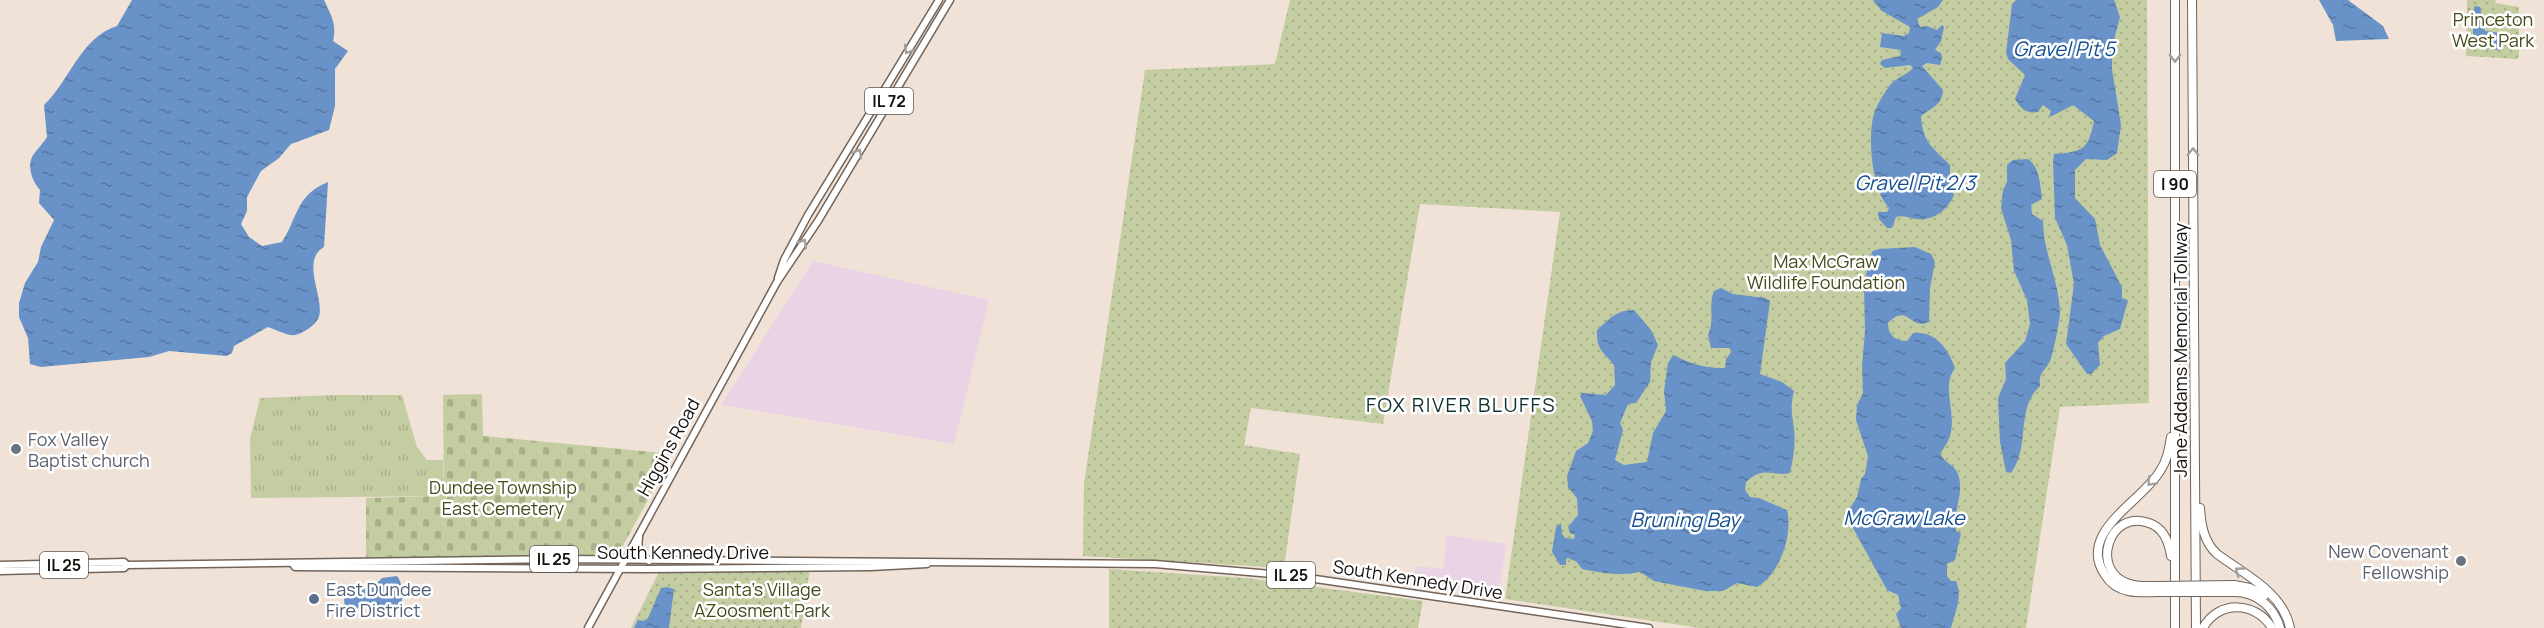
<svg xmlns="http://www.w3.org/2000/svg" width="2544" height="628" viewBox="0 0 2544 628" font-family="Manrope,sans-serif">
<defs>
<pattern id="grass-tufts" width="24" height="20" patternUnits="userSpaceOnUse" patternTransform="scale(1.5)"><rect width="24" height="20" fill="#c4cda1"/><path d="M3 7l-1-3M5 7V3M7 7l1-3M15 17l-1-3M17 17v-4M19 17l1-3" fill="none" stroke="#a8af89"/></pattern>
<pattern id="cemetery-stones" width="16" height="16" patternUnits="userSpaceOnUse" patternTransform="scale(1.5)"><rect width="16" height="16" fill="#c4cda1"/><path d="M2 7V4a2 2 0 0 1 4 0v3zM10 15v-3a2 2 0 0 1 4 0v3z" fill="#a8af89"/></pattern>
<pattern id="park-dots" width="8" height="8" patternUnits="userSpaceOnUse" patternTransform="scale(1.5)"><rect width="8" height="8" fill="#c4cda1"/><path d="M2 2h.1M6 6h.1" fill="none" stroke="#a8af89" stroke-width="1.8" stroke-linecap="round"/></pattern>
<pattern id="water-ripples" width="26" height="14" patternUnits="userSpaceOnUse" patternTransform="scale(1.5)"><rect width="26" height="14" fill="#6993c8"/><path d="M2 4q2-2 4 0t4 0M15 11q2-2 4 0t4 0" fill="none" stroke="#5577a1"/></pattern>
</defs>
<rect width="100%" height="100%" fill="#f0e2d6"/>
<g fill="#e8d4e4">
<path d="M 813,261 L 989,300 L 954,444 L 721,405 Z"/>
<path d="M 1447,535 L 1506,544 L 1499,593 L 1439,584 L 1438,589 L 1427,587 L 1427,581 L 1413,579 L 1416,566 L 1443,569 Z"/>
</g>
<path fill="url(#grass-tufts)" d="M 336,395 L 402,395 L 417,447 L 427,460 L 443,460 L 444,496 L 251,498 L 250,438 L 260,398 Z"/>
<path fill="url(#cemetery-stones)" d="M 482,394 L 483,436 L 673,454 L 620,551 L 607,555 L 366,558 L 366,498 L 444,496 L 443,395 Z"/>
<g fill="url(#park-dots)">
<path d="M 1290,0 L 2147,0 L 2149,403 L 2060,407 L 2026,628 L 1700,628 L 1505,599 L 1560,212 L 1420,204 L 1383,424 L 1251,408 L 1244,445 L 1300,454 L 1284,568 L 1083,556 L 1084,484 L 1145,70 L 1275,64 Z"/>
<path d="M 2467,0 L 2496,0 L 2495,3 L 2519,7 L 2519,56 L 2517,59 L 2466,56 Z"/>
<path d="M 810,569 L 801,628 L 631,628 L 659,572 Z"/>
<path d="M 1109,569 L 1246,578 L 1423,601 L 1418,628 L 1109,628 Z"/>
</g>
<g fill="url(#water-ripples)">
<path d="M 132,0 L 324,0 C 331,15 337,24 333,41 L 348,51 L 335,69 L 335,106 L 329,130 L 291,144 L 279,158 L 261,171 L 247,197 L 247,211 L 241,224 L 249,237 L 262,246 L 282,242 C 298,217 296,195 328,182 L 324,247 C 299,261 327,301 318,319 C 316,323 312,326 308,329 C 303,332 297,336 291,335 C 283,334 275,329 268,327 L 234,346 L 232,353 L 227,356 L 169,351 L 149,357 L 41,367 L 30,364 L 28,338 L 19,317 L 19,303 L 25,283 L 38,262 L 41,247 L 54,220 L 39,203 L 40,190 C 33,182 27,168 32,157 C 34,153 44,142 47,137 L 44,105 C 71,79 80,38 117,26 Z"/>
<path d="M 1873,0 L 1943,0 L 1938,7 L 1917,19 L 1920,27 L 1927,26 L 1937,30 L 1942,25 L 1944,27 L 1941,41 L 1935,50 L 1941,53 L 1942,58 L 1940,65 L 1927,63 L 1922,66 L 1943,90 C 1942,106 1932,107 1921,116 C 1923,144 1933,147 1950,165 L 1950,188 L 1954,195 C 1947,211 1933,221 1916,219 C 1909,218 1903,215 1896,217 L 1892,228 L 1887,228 L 1879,219 L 1878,212 L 1887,212 L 1889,208 C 1872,189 1868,142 1873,117 C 1876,107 1882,96 1888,88 C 1895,77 1906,76 1913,68 L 1910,65 L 1885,68 L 1880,64 L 1882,60 L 1900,56 L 1901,50 L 1880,47 L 1882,33 L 1904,36 L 1909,33 L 1910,27 L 1882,11 Z"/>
<path d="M 2016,0 L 2114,0 L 2120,17 L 2112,48 L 2112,69 L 2121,125 L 2117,153 L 2107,160 L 2086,159 L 2075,170 L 2075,198 L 2095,219 L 2100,245 L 2122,287 L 2122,298 L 2128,300 L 2120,329 L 2104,336 L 2098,343 L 2100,365 L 2091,374 L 2087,374 L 2066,344 L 2074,284 L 2067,245 L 2055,218 L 2053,161 L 2054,154 C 2083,152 2088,150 2094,121 L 2073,105 L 2052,116 L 2049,116 L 2051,111 L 2043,105 L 2038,112 C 2026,114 2021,109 2015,99 L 2025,75 L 2008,59 L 2006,53 L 2012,4 Z"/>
<path d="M 2319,0 L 2348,0 L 2383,26 L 2389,39 L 2336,41 L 2333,25 Z"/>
<path d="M 2475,6 L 2480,7 L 2485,31 L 2501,33 L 2501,46 L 2498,50 L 2473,46 L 2473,11 Z"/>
<path d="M 2028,159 C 2040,167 2040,185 2042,199 L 2031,205 L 2032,214 L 2043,221 C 2043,252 2059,280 2060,312 C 2060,320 2054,349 2051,358 C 2048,370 2038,370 2040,386 C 2015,409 2031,446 2011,473 L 2006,472 L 2000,442 L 1998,398 L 2006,379 L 2005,363 L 2025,341 L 2030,324 L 2027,300 L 2014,271 L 2011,240 L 2001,208 L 2003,190 L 2007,182 L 2007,165 L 2013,160 Z"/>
<path d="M 1915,247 L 1931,254 L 1935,262 L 1930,288 L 1929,322 C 1910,331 1908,302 1888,323 C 1888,335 1895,341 1907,341 L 1913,333 C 1935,331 1948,348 1955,368 C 1937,393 1967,423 1940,453 C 1943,462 1954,464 1958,474 C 1965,494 1952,511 1956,531 L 1961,533 L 1955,560 L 1947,564 L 1947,576 L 1951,581 L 1956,581 C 1963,598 1955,611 1951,628 L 1901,628 L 1896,614 L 1901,608 L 1898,595 L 1887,590 L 1848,519 L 1849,510 L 1857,497 L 1861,479 L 1865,474 L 1868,456 L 1856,420 L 1857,405 L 1863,393 L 1862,366 L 1865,331 L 1864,286 L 1867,270 L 1866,262 L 1873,251 L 1879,249 Z"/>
<path d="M 1721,288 L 1733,294 L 1765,298 L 1770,301 L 1760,374 L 1782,382 L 1794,391 C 1790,406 1792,414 1794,429 C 1796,444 1793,459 1790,473 C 1770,477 1765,465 1746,482 L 1745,490 L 1750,497 L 1759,498 L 1787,510 C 1793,535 1780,574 1757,587 L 1737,583 L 1723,591 L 1705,591 L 1654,581 L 1640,572 C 1620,576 1602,573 1582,569 L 1577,562 L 1568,558 L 1566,559 L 1566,565 L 1560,565 L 1552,552 L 1556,527 L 1561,523 L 1562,534 L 1565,538 L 1574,539 L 1575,535 L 1570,533 L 1568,527 L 1578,515 L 1577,498 L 1568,487 L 1567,476 L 1576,451 L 1588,443 L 1593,431 L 1592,421 L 1580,396 L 1582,393 L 1606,395 L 1615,385 L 1614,365 C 1603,351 1596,350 1597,330 C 1610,319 1616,310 1634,310 L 1651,330 L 1658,345 L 1651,362 L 1650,382 L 1636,403 L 1628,404 L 1620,423 L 1623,430 L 1615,460 L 1624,465 L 1647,462 L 1653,433 L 1666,411 L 1664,391 L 1668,363 L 1673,355 C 1689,363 1707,369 1725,368 L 1726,359 L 1732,351 L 1729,348 L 1711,348 L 1708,335 C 1715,321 1708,305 1714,291 Z"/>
<path d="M 397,576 C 403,583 404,599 400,607 L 358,608 L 351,612 L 345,611 L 344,598 L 349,588 L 372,588 L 382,578 Z"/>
<path d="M 667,587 L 674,589 L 669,628 L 634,628 L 638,620 L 644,621 L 648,618 L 661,588 Z"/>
</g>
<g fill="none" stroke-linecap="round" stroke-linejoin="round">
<defs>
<g id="primary">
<path d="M 778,278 L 784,260 L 808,215 L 939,0"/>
<path d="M 639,537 L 638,549 L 649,561"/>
<path d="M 293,564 L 295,567 L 648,569 L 871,567 L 927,564"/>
<path d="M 0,565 L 124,562 L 127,565"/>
<path d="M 0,571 L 124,568 L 127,565 L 563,559 L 1155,564 L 1295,576 L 1649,628"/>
<path d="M 588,628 L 777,282 L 818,221 L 950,0"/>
</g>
<g id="highway">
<path d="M 2192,0 L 2196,628"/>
<path d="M 2200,508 C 2201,525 2204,542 2217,554 C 2244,574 2283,592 2290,628"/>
<path d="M 2234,585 L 2250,588 L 2265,595"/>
<path d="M 2158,586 C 2149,586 2139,587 2130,584 C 2089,573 2108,508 2149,523 C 2164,528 2169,542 2171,556"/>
<path d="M 2158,592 C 2138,593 2117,594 2105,575 C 2076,532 2142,502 2160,471 C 2167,461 2169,449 2171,437"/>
<path d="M 2234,592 C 2257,592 2274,607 2280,628"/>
<path d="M 2175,628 L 2175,0"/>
<path d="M 2203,628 C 2218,600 2256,601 2272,628"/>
</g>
</defs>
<use href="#primary" stroke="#71645a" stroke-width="9"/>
<use href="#highway" stroke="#71645a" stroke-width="10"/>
<use href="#primary" stroke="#fff" stroke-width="6"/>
<use href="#highway" stroke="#fff" stroke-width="8"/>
<defs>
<g id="highway-bridge">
<path d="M 2158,586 L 2234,585"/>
<path d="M 2158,592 L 2234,592"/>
</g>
</defs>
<use href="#highway-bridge" stroke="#71645a" stroke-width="10" stroke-linecap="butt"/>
<use href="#highway-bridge" stroke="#fff" stroke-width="8"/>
</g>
<defs><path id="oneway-chevron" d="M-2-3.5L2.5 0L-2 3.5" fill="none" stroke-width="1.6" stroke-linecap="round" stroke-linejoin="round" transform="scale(1.5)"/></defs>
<g stroke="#a2a09e">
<use href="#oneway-chevron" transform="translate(908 50) rotate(121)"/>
<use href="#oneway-chevron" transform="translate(2175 58) rotate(90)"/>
<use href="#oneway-chevron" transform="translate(2193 152) rotate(-90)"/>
<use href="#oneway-chevron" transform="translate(858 153) rotate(-59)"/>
<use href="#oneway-chevron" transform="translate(803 243) rotate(-58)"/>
<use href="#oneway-chevron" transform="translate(2151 482) rotate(133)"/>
<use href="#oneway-chevron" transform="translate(2239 571) rotate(-144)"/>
</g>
<g fill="#6b7280" stroke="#fff" stroke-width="2">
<circle cx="16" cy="449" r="6"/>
<circle cx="2461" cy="561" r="6"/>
</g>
<circle fill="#5c6f8a" stroke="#fff" stroke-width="2" cx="314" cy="599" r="6"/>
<g text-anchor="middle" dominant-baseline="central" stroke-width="5" stroke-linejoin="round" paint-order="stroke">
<g fill="#fff" stroke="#5c5856" stroke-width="1.5">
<rect x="865" y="88" width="48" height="26" rx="4.5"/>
<rect x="2154" y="171" width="42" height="26" rx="4.5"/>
<rect x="530" y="546" width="48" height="26" rx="4.5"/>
<rect x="40" y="552" width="48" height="26" rx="4.5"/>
<rect x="1267" y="562" width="48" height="26" rx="4.5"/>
</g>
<g font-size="16" font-weight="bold" fill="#16110d">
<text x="889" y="101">IL 72</text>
<text x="2175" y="184">I 90</text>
<text x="554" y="559">IL 25</text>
<text x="64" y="565">IL 25</text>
<text x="1291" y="575">IL 25</text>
</g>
<g font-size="18" fill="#444b18" stroke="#fff">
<text x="2493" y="19">Princeton<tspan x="2493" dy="21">West Park</tspan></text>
<text x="1826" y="261">Max McGraw<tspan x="1826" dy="21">Wildlife Foundation</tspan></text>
<text x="503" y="487">Dundee Township<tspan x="503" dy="21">East Cemetery</tspan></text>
<text x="762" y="589">Santa's Village<tspan x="762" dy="21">AZoosment Park</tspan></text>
</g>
<g font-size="18" fill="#16110d" stroke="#fff">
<text transform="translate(2180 350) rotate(-90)">Jane Addams Memorial Tollway</text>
<text transform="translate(668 447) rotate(-61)">Higgins Road</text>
<text x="683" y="552">South Kennedy Drive</text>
<text transform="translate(1418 579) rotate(9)">South Kennedy Drive</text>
</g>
<g font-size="18" fill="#5b616d" stroke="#fff" text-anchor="start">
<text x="28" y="439">Fox Valley<tspan x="28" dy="21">Baptist church</tspan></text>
<text x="2449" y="551" text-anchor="end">New Covenant<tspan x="2449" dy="21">Fellowship</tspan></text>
</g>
<g font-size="18" fill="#4e5e75" stroke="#fff" text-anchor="start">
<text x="326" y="589">East Dundee<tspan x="326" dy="21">Fire District</tspan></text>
</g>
<g font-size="20" font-style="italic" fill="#134d8e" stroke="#fff">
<text x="2064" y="48">Gravel Pit 5</text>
<text x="1915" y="182">Gravel Pit 2/3</text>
<text x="1904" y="517">McGraw Lake</text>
<text x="1685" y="519">Bruning Bay</text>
</g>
<g font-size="20" letter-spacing="1.5" fill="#0e312f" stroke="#fff">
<text x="1461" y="404">FOX RIVER BLUFFS</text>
</g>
</g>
</svg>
